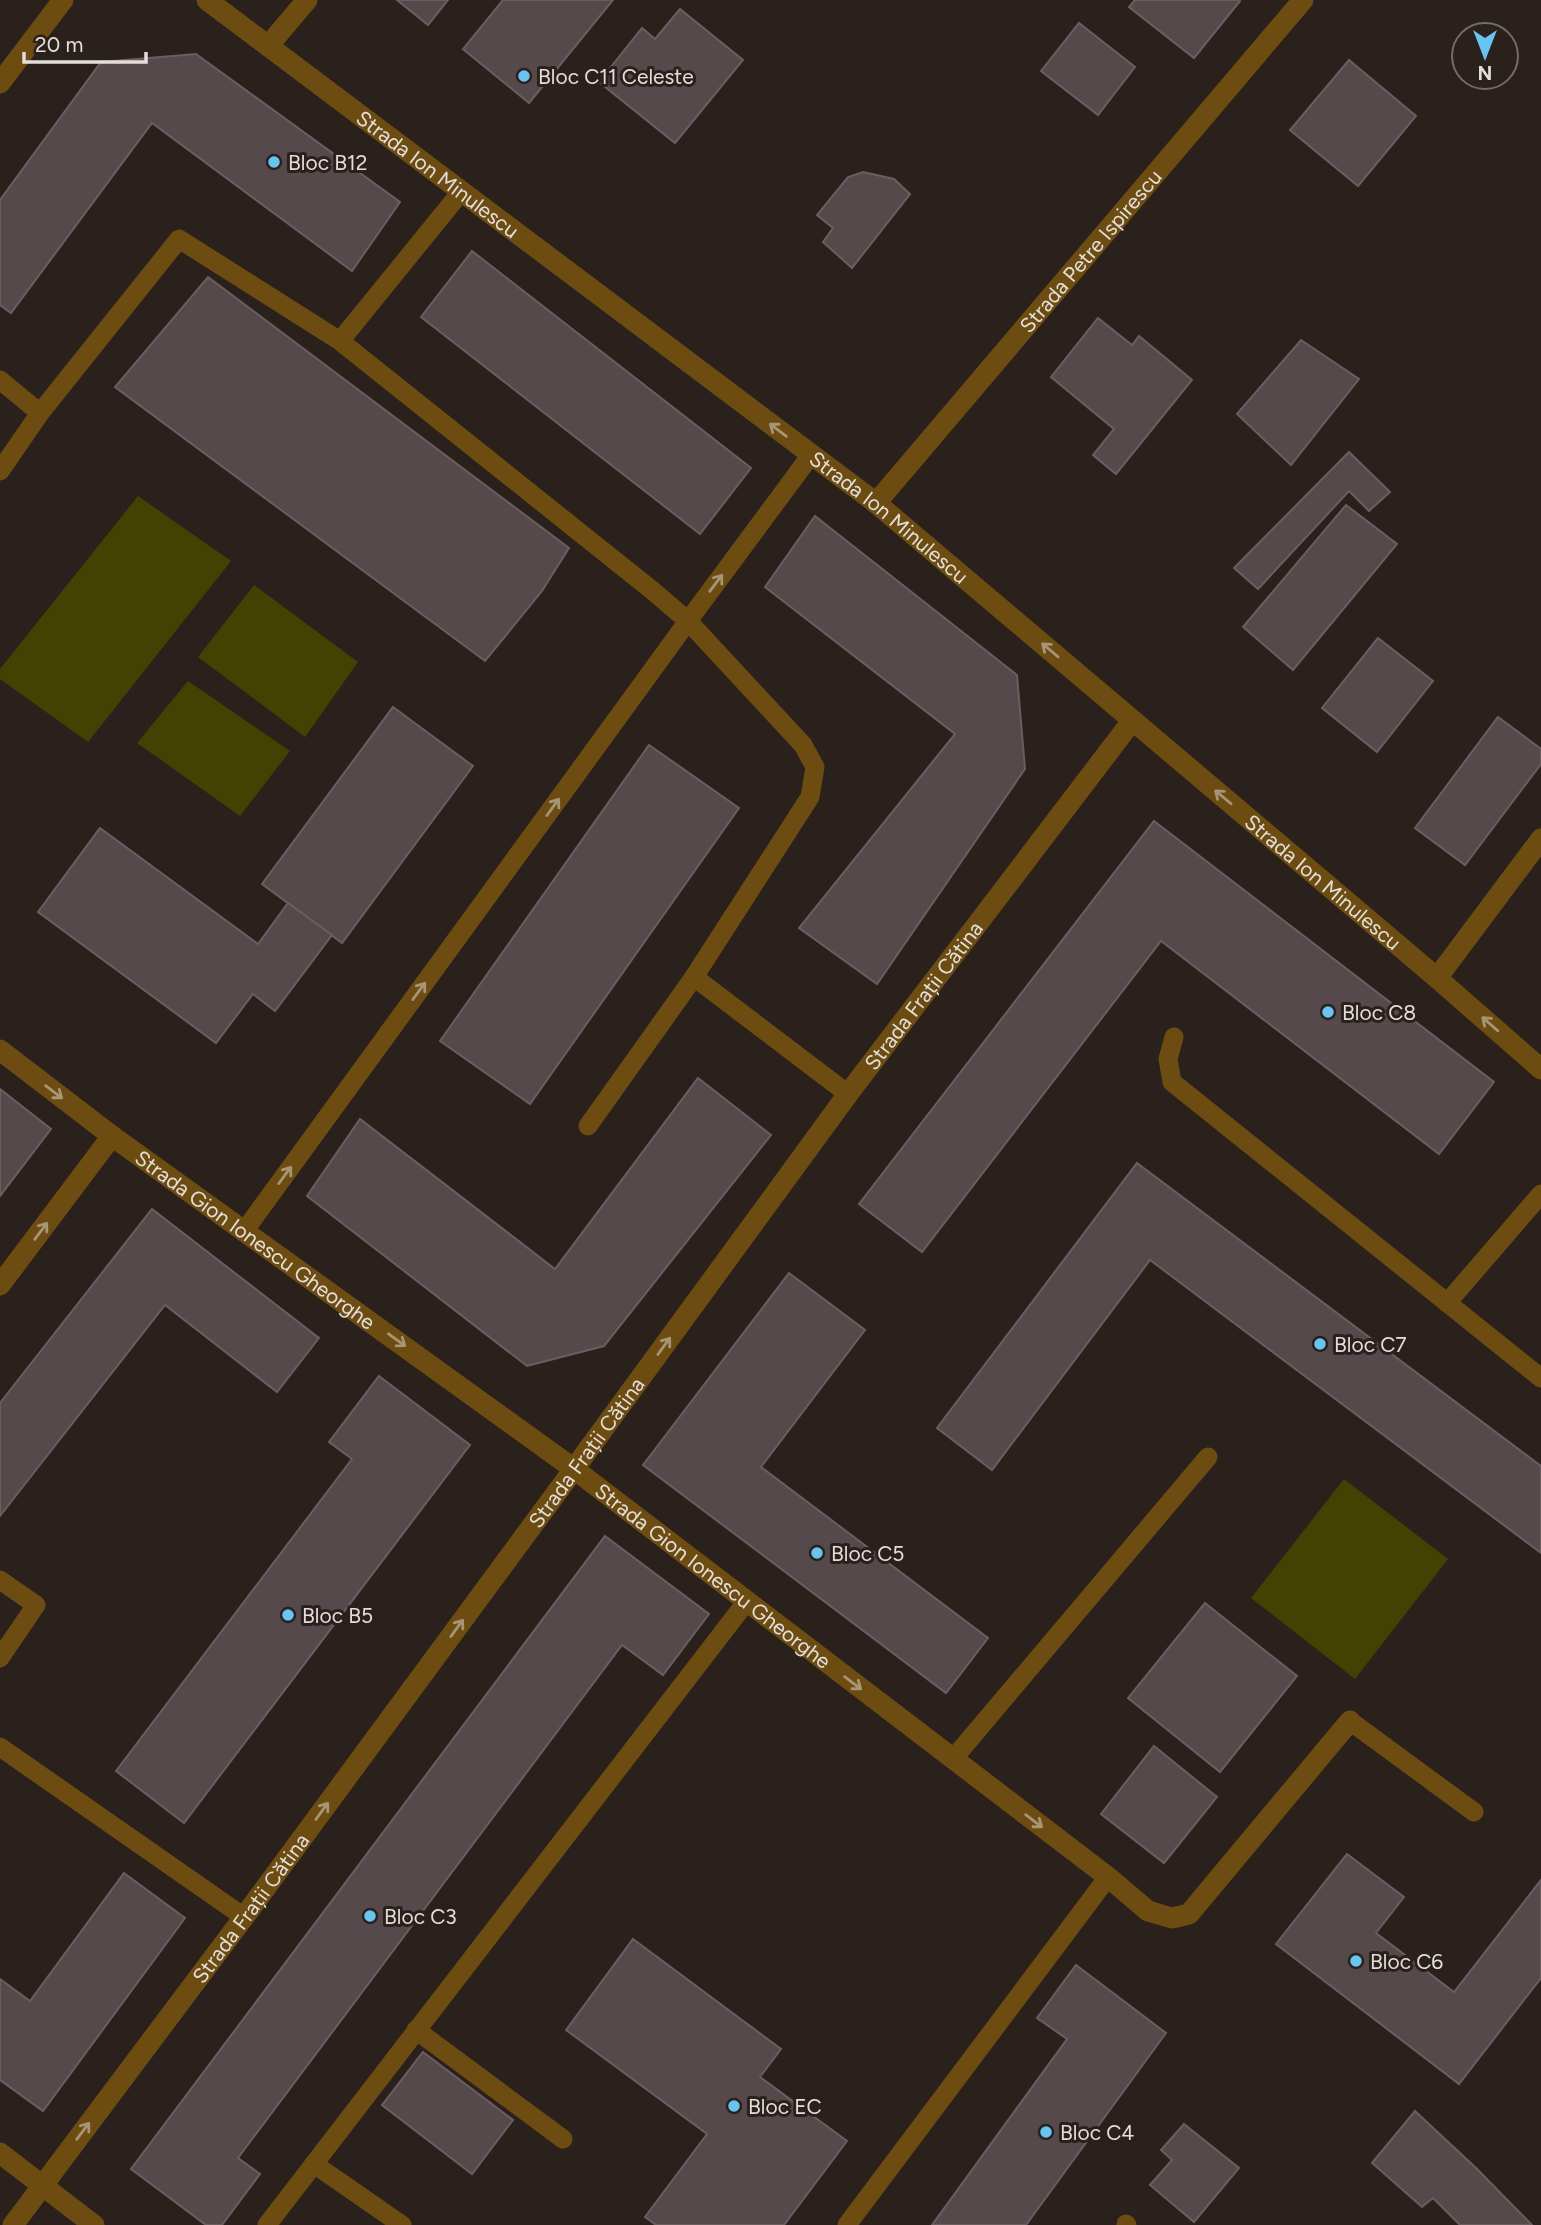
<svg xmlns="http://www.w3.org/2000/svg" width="1541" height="2225" viewBox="0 0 1541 2225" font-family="Figtree,sans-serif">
<rect width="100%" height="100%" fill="#2a201c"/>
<g fill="#424302">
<path d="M 138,496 L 231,561 L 88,742 L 0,679 L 0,669 Z"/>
<path d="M 254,585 L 358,662 L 305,737 L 198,657 Z"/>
<path d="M 188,681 L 290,751 L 240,816 L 137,743 Z"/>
<path d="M 1344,1479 L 1448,1559 L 1355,1679 L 1251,1598 Z"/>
</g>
<g fill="#55494b" stroke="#6b5e60" stroke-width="2">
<path d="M 397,0 L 448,0 L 428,25 Z"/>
<path d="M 503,0 L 613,0 L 529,103 L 463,49 Z"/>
<path d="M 1135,0 L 1238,0 L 1240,1 L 1194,58 L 1129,7 Z"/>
<path d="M 680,9 L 743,60 L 675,143 L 599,82 L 642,28 L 655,39 Z"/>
<path d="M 1079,23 L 1135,67 L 1098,115 L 1041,71 Z"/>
<path d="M 196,54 L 400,202 L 352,271 L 152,123 L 11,313 L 0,305 L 0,200 L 101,62 Z"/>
<path d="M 1349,60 L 1416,116 L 1358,186 L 1290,130 Z"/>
<path d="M 863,172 L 894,179 L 910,194 L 852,268 L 823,242 L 833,228 L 817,215 L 848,177 Z"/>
<path d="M 472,251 L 751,468 L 700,534 L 421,317 Z"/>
<path d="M 208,277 L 569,548 L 542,591 L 485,661 L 115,387 Z"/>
<path d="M 1098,318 L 1132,345 L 1139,336 L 1192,380 L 1116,474 L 1093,455 L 1114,429 L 1051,377 Z"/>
<path d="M 1301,340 L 1359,379 L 1291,465 L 1237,414 Z"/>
<path d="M 1349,452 L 1390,492 L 1369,511 L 1349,491 L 1258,589 L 1234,568 Z"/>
<path d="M 1346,505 L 1397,544 L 1293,670 L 1243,627 Z"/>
<path d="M 815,516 L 1017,675 L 1025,769 L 877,984 L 799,928 L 955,734 L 765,587 Z"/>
<path d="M 1378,638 L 1433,681 L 1377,752 L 1322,708 Z"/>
<path d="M 393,707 L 473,766 L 342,943 L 262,884 Z"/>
<path d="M 1498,717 L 1541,749 L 1541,764 L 1465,865 L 1415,828 Z"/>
<path d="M 649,745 L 739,808 L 530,1104 L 440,1041 Z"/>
<path d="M 1154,821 L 1494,1082 L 1439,1154 L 1161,941 L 922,1252 L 859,1204 Z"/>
<path d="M 100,828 L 258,944 L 288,903 L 332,935 L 275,1011 L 253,994 L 216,1043 L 38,912 Z"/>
<path d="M 698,1078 L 771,1135 L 604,1346 L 527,1366 L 307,1196 L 360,1119 L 555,1269 Z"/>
<path d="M 0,1089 L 51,1129 L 0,1196 Z"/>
<path d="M 1137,1163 L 1541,1466 L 1541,1553 L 1150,1260 L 992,1470 L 937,1428 Z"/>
<path d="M 152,1209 L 319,1338 L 277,1392 L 165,1305 L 0,1516 L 0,1403 Z"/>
<path d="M 789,1273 L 865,1330 L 761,1467 L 988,1638 L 946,1693 L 643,1465 Z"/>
<path d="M 379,1376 L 470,1445 L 184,1823 L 116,1771 L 352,1459 L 329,1442 Z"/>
<path d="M 605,1536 L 709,1614 L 663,1675 L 622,1645 L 238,2158 L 260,2174 L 222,2225 L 206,2225 L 131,2169 Z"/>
<path d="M 1205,1603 L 1297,1676 L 1220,1772 L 1128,1698 Z"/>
<path d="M 1154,1746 L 1217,1797 L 1164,1863 L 1101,1814 Z"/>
<path d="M 1347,1854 L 1404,1897 L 1376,1933 L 1454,1992 L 1541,1880 L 1541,1978 L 1459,2084 L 1276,1944 Z"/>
<path d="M 124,1873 L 185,1918 L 43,2111 L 0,2080 L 0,1979 L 30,2001 Z"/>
<path d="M 633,1939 L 781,2049 L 760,2077 L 847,2141 L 784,2225 L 656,2225 L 645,2217 L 707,2134 L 566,2030 Z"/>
<path d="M 1076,1965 L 1166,2033 L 1026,2225 L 932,2225 L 1067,2039 L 1037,2018 Z"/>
<path d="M 423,2052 L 513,2120 L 472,2174 L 382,2105 Z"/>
<path d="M 1415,2111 L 1476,2168 L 1532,2225 L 1460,2225 L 1433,2198 L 1422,2207 L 1372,2163 Z"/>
<path d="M 1184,2124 L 1239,2168 L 1194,2222 L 1150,2185 L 1172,2160 L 1161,2150 Z"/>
</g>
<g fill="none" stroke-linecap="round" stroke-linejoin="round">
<g stroke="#6d4c12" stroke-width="19">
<path d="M 340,341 L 461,192"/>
<path d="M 0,380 L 40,413"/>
<path d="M 0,471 L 40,413 L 179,239 L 340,341 L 653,591 L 688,621 L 803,745 L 815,767 L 810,797 L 694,977 L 848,1094"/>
<path d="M 1174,1037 L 1168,1059 L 1172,1082 L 1541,1378"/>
<path d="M 588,1126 L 694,977"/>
<path d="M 245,1230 L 688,621 L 811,455"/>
<path d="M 1447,1303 L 1541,1194"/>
<path d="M 0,1580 L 36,1605 L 0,1658"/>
<path d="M 1350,1721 L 1474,1812"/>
<path d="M 0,1747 L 244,1917"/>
<path d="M 953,1759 L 1208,1457"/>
<path d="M 416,2030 L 563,2139"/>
<path d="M 314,2164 L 402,2225"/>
<path d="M 1126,2224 L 1127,2225"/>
<path d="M 267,2225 L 747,1601"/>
<path d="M 847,2225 L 1108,1877"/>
</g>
<g stroke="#6d4c12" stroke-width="21">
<path id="s1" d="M 207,0 L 876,503 L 1437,978 L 1541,1069"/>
<path d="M 268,46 L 307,0"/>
<path d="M 0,83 L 63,0"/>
<path id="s2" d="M 876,503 L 1303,0"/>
<path d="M 1437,978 L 1541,839"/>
<path id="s3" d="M 0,1050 L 112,1136 L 574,1469 L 1108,1877 L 1148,1911 L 1172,1918 L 1189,1914 L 1350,1721"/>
<path d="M 0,1285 L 112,1136"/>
<path d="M 0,2153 L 94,2225"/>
<path id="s4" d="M 13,2225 L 244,1917 L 574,1469 L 848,1094 L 1132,721"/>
</g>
</g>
<defs><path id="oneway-shaft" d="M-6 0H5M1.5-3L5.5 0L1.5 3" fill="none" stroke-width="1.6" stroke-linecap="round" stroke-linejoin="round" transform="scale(1.75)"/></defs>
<g stroke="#a89576">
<use href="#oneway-shaft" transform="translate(778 430) rotate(-143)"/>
<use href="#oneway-shaft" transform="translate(716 583) rotate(-53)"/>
<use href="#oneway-shaft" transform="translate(1050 650) rotate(-140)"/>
<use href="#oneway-shaft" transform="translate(1223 797) rotate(-140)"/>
<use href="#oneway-shaft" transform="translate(553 807) rotate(-54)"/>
<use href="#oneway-shaft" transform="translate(419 991) rotate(-54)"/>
<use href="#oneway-shaft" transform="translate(1490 1024) rotate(-139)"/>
<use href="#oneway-shaft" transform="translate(54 1092) rotate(37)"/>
<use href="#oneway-shaft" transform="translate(285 1175) rotate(-54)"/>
<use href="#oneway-shaft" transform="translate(41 1231) rotate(-53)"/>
<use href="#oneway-shaft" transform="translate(397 1340) rotate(36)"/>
<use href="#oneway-shaft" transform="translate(664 1346) rotate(-54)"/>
<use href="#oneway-shaft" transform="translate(457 1628) rotate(-54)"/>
<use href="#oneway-shaft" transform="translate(853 1683) rotate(37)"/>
<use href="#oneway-shaft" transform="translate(322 1811) rotate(-54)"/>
<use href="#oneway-shaft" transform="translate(1034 1821) rotate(37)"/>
<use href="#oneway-shaft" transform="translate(83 2131) rotate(-53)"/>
</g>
<g fill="#68c4f0" stroke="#2a201c" stroke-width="2.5">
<circle cx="524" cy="76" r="7"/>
<circle cx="274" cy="162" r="7"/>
<circle cx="1328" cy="1012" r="7"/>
<circle cx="1320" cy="1344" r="7"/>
<circle cx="817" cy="1553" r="7"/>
<circle cx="288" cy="1615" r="7"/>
<circle cx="370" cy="1916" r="7"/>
<circle cx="1356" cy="1961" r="7"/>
<circle cx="734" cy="2106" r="7"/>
<circle cx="1046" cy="2132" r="7"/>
</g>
<g text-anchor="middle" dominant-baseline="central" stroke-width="6" stroke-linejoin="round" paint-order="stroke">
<g font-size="21" fill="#e4dedb" stroke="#2a201c" text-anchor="start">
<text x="538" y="76">Bloc C11 Celeste</text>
<text x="288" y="162">Bloc B12</text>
<text x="1342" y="1012">Bloc C8</text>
<text x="1334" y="1344">Bloc C7</text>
<text x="831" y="1553">Bloc C5</text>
<text x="302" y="1615">Bloc B5</text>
<text x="384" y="1916">Bloc C3</text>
<text x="1370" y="1961">Bloc C6</text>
<text x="748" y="2106">Bloc EC</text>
<text x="1060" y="2132">Bloc C4</text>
</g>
<g font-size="21" fill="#e4dedb" stroke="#2a201c">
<text stroke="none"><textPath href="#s1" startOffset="289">Strada Ion Minulescu</textPath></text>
<text stroke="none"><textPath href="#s2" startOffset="331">Strada Petre Ispirescu</textPath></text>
<text stroke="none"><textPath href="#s1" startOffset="856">Strada Ion Minulescu</textPath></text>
<text stroke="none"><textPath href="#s1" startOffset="1423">Strada Ion Minulescu</textPath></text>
<text stroke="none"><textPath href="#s4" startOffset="1530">Strada Frații Cătina</textPath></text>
<text stroke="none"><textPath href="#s3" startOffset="318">Strada Gion Ionescu Gheorghe</textPath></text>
<text stroke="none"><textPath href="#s4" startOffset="962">Strada Frații Cătina</textPath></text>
<text stroke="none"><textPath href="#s3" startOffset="886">Strada Gion Ionescu Gheorghe</textPath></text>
<text stroke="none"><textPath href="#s4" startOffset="396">Strada Frații Cătina</textPath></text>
</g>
</g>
<g transform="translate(1485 56) rotate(180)"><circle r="33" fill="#2a201c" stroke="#746c68" stroke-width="2"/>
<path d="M0-5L12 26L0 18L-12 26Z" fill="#68c4f0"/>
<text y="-10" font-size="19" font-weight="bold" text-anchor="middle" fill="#e4dedb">N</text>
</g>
<path d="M24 52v10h122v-10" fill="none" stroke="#e4dedb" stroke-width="3.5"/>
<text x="35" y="52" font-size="21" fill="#e4dedb" stroke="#2a201c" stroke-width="5" paint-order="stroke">20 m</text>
</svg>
